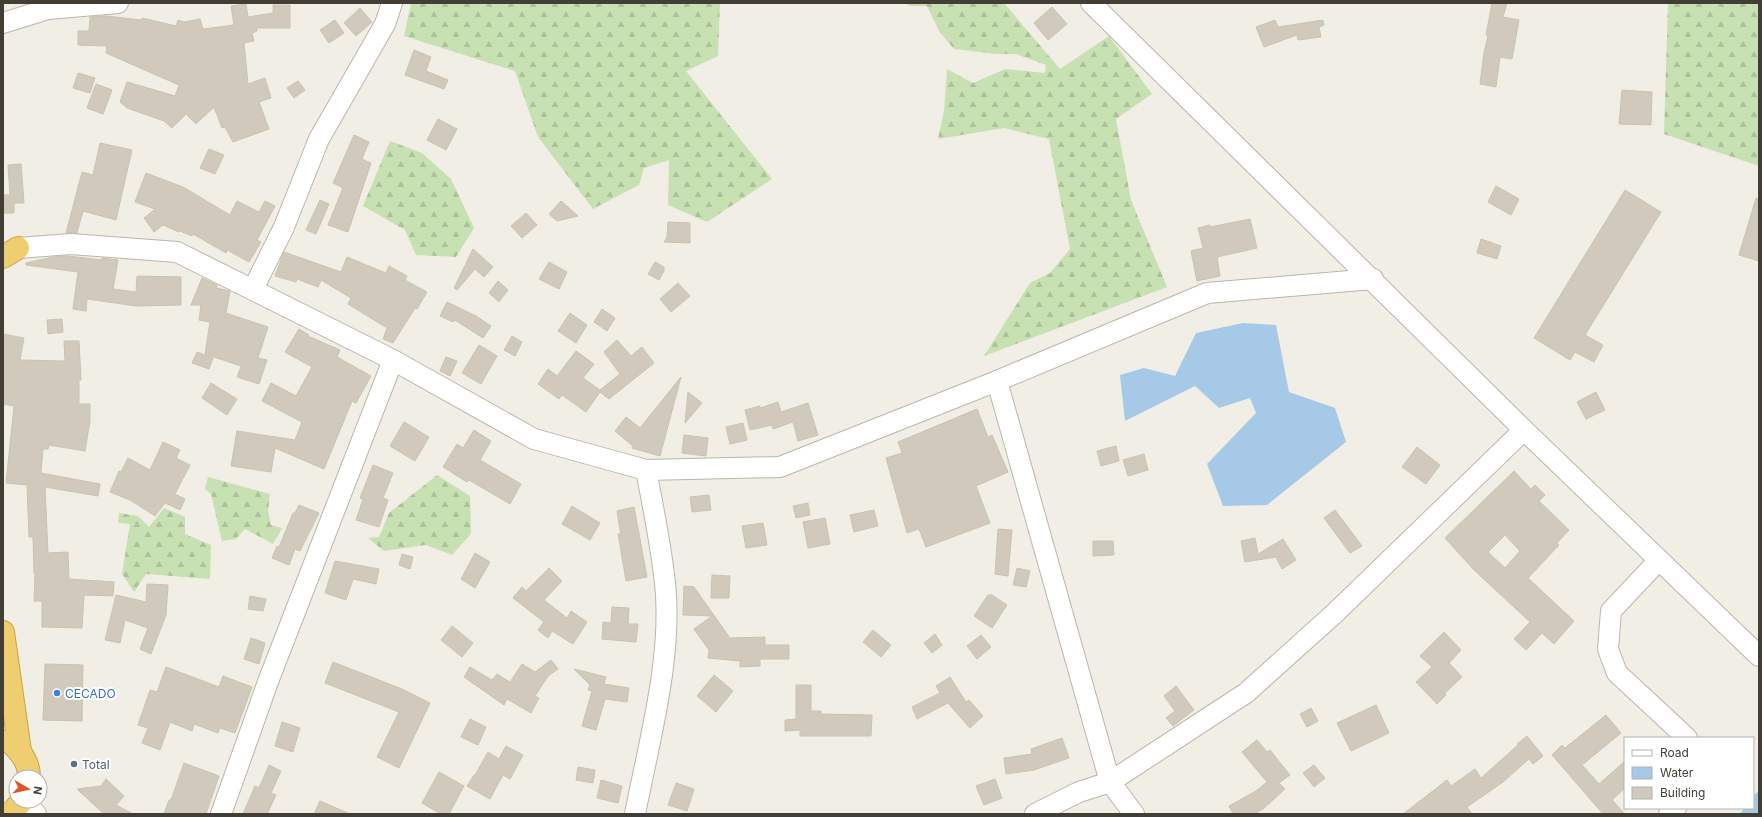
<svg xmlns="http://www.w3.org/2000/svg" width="1762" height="817" viewBox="0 0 1762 817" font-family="Inter,sans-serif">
<defs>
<pattern id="forest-firs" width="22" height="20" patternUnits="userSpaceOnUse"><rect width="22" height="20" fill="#c8e1b2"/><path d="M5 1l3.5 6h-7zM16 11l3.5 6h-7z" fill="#adc29a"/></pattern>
</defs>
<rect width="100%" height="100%" fill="#f1eee5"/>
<g fill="url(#forest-firs)">
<path d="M 411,3 L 720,3 L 718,56 L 686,71 L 772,179 L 707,222 L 668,205 L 669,160 L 644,168 L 639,185 L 593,209 L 538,137 L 515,71 L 404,36 Z"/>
<path d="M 905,3 L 1004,3 L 1060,69 L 1109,36 L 1152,94 L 1116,119 L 1131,200 L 1167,287 L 984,356 L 1030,283 L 1050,273 L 1070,249 L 1049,139 L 1004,128 L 938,139 L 944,111 L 947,69 L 973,83 L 1005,69 L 1045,73 L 1046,65 L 1016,54 L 996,54 L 954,49 L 939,31 L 927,6 L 911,6 Z"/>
<path d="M 1668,3 L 1759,3 L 1759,166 L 1664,134 Z"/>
<path d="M 390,141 L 422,153 L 451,179 L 474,228 L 456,257 L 416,255 L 405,230 L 363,206 Z"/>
<path d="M 437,475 L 470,496 L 471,534 L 452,555 L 426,545 L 384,551 L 368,538 L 379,537 L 389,513 Z"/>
<path d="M 208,477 L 270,494 L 268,511 L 271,525 L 282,528 L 273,544 L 245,529 L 236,539 L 222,541 L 211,494 L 205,489 Z"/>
<path d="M 164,508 L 185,517 L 185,534 L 211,545 L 210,579 L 146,574 L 134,592 L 122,574 L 130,524 L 118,523 L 119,513 L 138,516 L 149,527 Z"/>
</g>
<g fill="#a7c9e8">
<path d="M 1243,323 L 1276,325 L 1289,392 L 1335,408 L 1346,442 L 1267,505 L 1223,506 L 1207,464 L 1256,413 L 1250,398 L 1219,408 L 1195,386 L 1125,421 L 1120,375 L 1144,368 L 1175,376 L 1196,333 Z"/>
<path d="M 1759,790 L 1759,814 L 1740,814 L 1744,808 L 1753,808 L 1753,797 Z"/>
</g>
<g fill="#d1cabc" stroke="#cbc2b0" fill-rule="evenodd">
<path d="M 1492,3 L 1507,3 L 1503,17 L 1519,20 L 1512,59 L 1500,57 L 1496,87 L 1480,84 L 1484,53 L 1488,36 L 1486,35 Z"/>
<path d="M 246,4 L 248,17 L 273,13 L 273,5 L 290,5 L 290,28 L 257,28 L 257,31 L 252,33 L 254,41 L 244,43 L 248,84 L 265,78 L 271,98 L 259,102 L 269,129 L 233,142 L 225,127 L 222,128 L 214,107 L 196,124 L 186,114 L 172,128 L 164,121 L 127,108 L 120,102 L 127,82 L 175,96 L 179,85 L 106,53 L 107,46 L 78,45 L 78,31 L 89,31 L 90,17 L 106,16 L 141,20 L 142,18 L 176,26 L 178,20 L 184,22 L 200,19 L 203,29 L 234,25 L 231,6 Z"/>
<path d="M 1052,7 L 1067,24 L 1048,40 L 1034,23 Z"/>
<path d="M 360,8 L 372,22 L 356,36 L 344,23 Z"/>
<path d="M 335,20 L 344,33 L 329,43 L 320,30 Z"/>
<path d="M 1275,20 L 1278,27 L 1323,20 L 1324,25 L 1319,27 L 1321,37 L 1298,40 L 1297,35 L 1264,47 L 1256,27 Z"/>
<path d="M 414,50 L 431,57 L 426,71 L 448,80 L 444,89 L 405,75 Z"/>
<path d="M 78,73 L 95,78 L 90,93 L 73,88 Z"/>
<path d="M 298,81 L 305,90 L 294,98 L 287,88 Z"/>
<path d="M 96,84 L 112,90 L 103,114 L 87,108 Z"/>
<path d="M 1622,90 L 1652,92 L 1651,125 L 1619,124 Z"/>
<path d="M 438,119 L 457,129 L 446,150 L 427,140 Z"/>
<path d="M 354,135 L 369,142 L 362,159 L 371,163 L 348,232 L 328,225 L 343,188 L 333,183 Z"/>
<path d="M 100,143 L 132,150 L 116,220 L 83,211 L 77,233 L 66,233 L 82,172 L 93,175 Z"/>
<path d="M 209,149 L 224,155 L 215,174 L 200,168 Z"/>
<path d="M 21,164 L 24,203 L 14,203 L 14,213 L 3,213 L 3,195 L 10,195 L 8,165 Z"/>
<path d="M 146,173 L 183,187 L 230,215 L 237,201 L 259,212 L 265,201 L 275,206 L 257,240 L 261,242 L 249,262 L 227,250 L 226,253 L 193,234 L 192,236 L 180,231 L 179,232 L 163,225 L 154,232 L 144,218 L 155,209 L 135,202 Z"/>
<path d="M 1496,186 L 1519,199 L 1511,215 L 1488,202 Z"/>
<path d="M 1625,190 L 1661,212 L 1585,335 L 1603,345 L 1594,362 L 1575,352 L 1570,360 L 1534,338 Z"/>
<path d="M 1756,198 L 1759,199 L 1759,261 L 1739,255 Z"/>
<path d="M 320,200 L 329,204 L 316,234 L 306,230 Z"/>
<path d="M 561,201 L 578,216 L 557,221 L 549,214 Z"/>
<path d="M 526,213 L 537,225 L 522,238 L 511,226 Z"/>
<path d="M 1250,219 L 1257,248 L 1217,257 L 1220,276 L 1197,281 L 1191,251 L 1203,248 L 1198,228 L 1210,225 L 1210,227 Z"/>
<path d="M 668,222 L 690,223 L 690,243 L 664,242 L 667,237 Z"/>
<path d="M 1481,239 L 1501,246 L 1497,259 L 1477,253 Z"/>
<path d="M 473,249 L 493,267 L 484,277 L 475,269 L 457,290 L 454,288 Z"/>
<path d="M 284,252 L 341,272 L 347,257 L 386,273 L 389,266 L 407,276 L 405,280 L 427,292 L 417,309 L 415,308 L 393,343 L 383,339 L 387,328 L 348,304 L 351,298 L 321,280 L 318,287 L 297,279 L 296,282 L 275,276 Z"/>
<path d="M 68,256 L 102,260 L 102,258 L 118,260 L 113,289 L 136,292 L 137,276 L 181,277 L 181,305 L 136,306 L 87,299 L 86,311 L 73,309 L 78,272 L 26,265 L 26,263 L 53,257 Z"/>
<path d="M 549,262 L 567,272 L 559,289 L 539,279 Z"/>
<path d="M 655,262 L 664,267 L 664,271 L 659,280 L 648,274 Z"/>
<path d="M 202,278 L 217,285 L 216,288 L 230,291 L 226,313 L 268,327 L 258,358 L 267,360 L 259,384 L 237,377 L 241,366 L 205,354 L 210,322 L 199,320 L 201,305 L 191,305 Z"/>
<path d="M 498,281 L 508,290 L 499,302 L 489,293 Z"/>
<path d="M 678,283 L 690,296 L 671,312 L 660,299 Z"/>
<path d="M 447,302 L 476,316 L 491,326 L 483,338 L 455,320 L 453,322 L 440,316 Z"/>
<path d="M 602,309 L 615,318 L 607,331 L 594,322 Z"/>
<path d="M 570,313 L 587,325 L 576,343 L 558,331 Z"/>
<path d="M 62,319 L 63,332 L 48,334 L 47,320 Z"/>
<path d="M 299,329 L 309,335 L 308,336 L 340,350 L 337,357 L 371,376 L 356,403 L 352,401 L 324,469 L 275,448 L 271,472 L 231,466 L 237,431 L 295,440 L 302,422 L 262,401 L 271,383 L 296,396 L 312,367 L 285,352 Z"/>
<path d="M 3,334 L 24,338 L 20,360 L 65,361 L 64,341 L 79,341 L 81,380 L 79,380 L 79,404 L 90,404 L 90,421 L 85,451 L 49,445 L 48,449 L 43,449 L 41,473 L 100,484 L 98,496 L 45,487 L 48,553 L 68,552 L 69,579 L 114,582 L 113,596 L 84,595 L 82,628 L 42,627 L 42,601 L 34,601 L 35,573 L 34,573 L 33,537 L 29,537 L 27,485 L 6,483 L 14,406 L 3,404 Z"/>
<path d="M 512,336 L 522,342 L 515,356 L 504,350 Z"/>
<path d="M 617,340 L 631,356 L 642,347 L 654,363 L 609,399 L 600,392 L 586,412 L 562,395 L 559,399 L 538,384 L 548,369 L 557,376 L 576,351 L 594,364 L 583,378 L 600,390 L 620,374 L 604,352 Z"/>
<path d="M 479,345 L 497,356 L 481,384 L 462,373 Z"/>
<path d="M 197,352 L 213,358 L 209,369 L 192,363 Z"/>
<path d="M 446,357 L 457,361 L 450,376 L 440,371 Z"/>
<path d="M 681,377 L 660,456 L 632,448 L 633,446 L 615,431 L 626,417 L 640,428 Z"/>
<path d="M 211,383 L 237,399 L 227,415 L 202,398 Z"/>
<path d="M 688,392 L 702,403 L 685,423 Z"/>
<path d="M 1596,392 L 1605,410 L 1586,419 L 1577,402 Z"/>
<path d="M 778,402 L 781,412 L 808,403 L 818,435 L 798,441 L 793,422 L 773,429 L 772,425 L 750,430 L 745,410 L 760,406 L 760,408 Z"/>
<path d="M 977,409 L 988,437 L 992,435 L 1008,472 L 976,486 L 990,523 L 926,547 L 919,529 L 907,533 L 886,458 L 902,453 L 898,442 Z"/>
<path d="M 404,422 L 429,437 L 415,461 L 390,446 Z"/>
<path d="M 743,423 L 747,440 L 730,444 L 726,427 Z"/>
<path d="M 474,430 L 491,441 L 480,460 L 521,484 L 510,504 L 469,480 L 467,482 L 443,467 L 457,444 L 463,448 Z"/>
<path d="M 684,435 L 708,438 L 706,456 L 682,453 Z"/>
<path d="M 163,442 L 180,450 L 176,458 L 190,465 L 175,494 L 185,499 L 180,510 L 165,503 L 155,516 L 130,500 L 110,492 L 119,471 L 121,472 L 128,458 L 150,470 Z"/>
<path d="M 1116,446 L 1119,461 L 1101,466 L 1097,451 Z"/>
<path d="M 1417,447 L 1440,465 L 1426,484 L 1402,467 Z"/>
<path d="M 1144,454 L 1148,470 L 1128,476 L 1123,460 Z"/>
<path d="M 373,465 L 393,473 L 383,498 L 388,500 L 379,527 L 356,520 L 363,499 L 360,498 Z"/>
<path d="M 1514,471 L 1531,489 L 1535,485 L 1545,495 L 1539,501 L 1569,530 L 1557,543 L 1559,545 L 1528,578 L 1574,621 L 1554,644 L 1542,633 L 1526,650 L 1514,639 L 1530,622 L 1474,570 L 1445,538 ZM 1505,535 L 1520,551 L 1505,568 L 1488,552 Z"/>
<path d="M 709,495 L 711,510 L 692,512 L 690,497 Z"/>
<path d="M 808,503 L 810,515 L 796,518 L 793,506 Z"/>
<path d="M 299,505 L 319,513 L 300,551 L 295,549 L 289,565 L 272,558 L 277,546 L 279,547 L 293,513 L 295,513 Z"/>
<path d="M 572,506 L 600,523 L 590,540 L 562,524 Z"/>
<path d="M 634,507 L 647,577 L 626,581 L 618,533 L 621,536 L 617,511 Z"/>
<path d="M 874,510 L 878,526 L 854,532 L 850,515 Z"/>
<path d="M 1335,510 L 1362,546 L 1350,553 L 1324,518 Z"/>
<path d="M 825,518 L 830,544 L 808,548 L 803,522 Z"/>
<path d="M 763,523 L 767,545 L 746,548 L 742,526 Z"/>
<path d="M 998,529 L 1012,530 L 1008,576 L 995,574 Z"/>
<path d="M 1255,538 L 1258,554 L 1283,539 L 1296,560 L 1282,569 L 1276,557 L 1245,562 L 1241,541 Z"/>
<path d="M 1093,541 L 1113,541 L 1114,555 L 1093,556 Z"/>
<path d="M 475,553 L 490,562 L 475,588 L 461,579 Z"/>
<path d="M 402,554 L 413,557 L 410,569 L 399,565 Z"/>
<path d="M 335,561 L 379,569 L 376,584 L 353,579 L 346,600 L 325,593 Z"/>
<path d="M 549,568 L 562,581 L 544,600 L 567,618 L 571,611 L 587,622 L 573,644 L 552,631 L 548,638 L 538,630 L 544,622 L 513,598 L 522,587 L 526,591 Z"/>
<path d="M 1017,568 L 1030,571 L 1026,587 L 1013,585 Z"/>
<path d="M 712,575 L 730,576 L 729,598 L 711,598 Z"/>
<path d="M 147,584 L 168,585 L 166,615 L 151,654 L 140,649 L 148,628 L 125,620 L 120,643 L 105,640 L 116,595 L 146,602 Z"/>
<path d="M 684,586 L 694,587 L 730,638 L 765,637 L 765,645 L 789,645 L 789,659 L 760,659 L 760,666 L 740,667 L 740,661 L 708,658 L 709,650 L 694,629 L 712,616 L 683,615 Z"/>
<path d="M 988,595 L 992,595 L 1007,605 L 992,628 L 974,616 Z"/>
<path d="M 250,596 L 266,599 L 263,611 L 248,609 Z"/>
<path d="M 612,607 L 629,608 L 628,624 L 638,624 L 636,642 L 602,639 L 603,622 L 611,623 Z"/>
<path d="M 452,626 L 473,643 L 462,657 L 441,640 Z"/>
<path d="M 873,630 L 891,645 L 881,657 L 863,642 Z"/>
<path d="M 1444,632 L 1461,650 L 1449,663 L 1462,677 L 1445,693 L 1446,695 L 1437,704 L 1416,682 L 1432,667 L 1420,656 Z"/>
<path d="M 935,634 L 942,645 L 932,653 L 924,643 Z"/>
<path d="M 981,635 L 991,647 L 977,659 L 967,646 Z"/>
<path d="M 251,638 L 265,643 L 259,664 L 244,659 Z"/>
<path d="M 551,660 L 558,669 L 548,676 L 535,696 L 539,698 L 531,713 L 507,699 L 504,705 L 464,677 L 470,667 L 492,680 L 497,674 L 510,682 L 522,664 L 535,672 Z"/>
<path d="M 333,662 L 402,689 L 430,703 L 399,768 L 377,757 L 399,712 L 325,683 Z"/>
<path d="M 45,664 L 83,665 L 82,721 L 43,720 Z"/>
<path d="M 166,667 L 219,687 L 223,676 L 252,687 L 235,733 L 220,728 L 218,733 L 194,724 L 192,731 L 170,722 L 160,750 L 142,743 L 148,728 L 138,725 L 150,690 L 157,692 Z"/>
<path d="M 574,669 L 606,677 L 604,684 L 629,688 L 627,702 L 605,699 L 596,730 L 582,726 L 592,691 L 588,690 L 590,685 Z"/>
<path d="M 714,675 L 733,691 L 716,712 L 697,696 Z"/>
<path d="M 950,677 L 966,702 L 969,700 L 983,716 L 970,728 L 948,703 L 917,719 L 912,707 L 940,693 L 936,686 Z"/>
<path d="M 796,685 L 811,685 L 811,711 L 821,711 L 821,714 L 872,715 L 871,736 L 800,736 L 800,730 L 785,731 L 785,720 L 796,719 Z"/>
<path d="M 1176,686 L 1194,710 L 1173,726 L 1166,718 L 1175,711 L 1164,696 Z"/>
<path d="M 1376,705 L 1389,733 L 1351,751 L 1337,723 Z"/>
<path d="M 1311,708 L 1318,721 L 1307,727 L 1300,714 Z"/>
<path d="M 1606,715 L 1621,733 L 1582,765 L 1599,784 L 1625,761 L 1625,788 L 1612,800 L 1625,814 L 1603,814 L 1552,755 L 1562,745 L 1565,748 Z"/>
<path d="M 470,719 L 486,727 L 478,745 L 461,737 Z"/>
<path d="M 282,722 L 300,728 L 293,752 L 275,746 Z"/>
<path d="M 1527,736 L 1543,756 L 1533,764 L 1529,759 L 1503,782 L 1467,807 L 1472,814 L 1403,814 L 1447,780 L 1451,786 L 1475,769 L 1481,778 L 1518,745 L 1517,744 Z"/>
<path d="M 1062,738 L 1069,758 L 1034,770 L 1006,774 L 1004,758 L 1032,754 L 1031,749 Z"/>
<path d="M 1257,740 L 1267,752 L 1270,750 L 1290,775 L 1279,783 L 1285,789 L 1263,809 L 1254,814 L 1233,814 L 1229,806 L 1256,791 L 1267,782 L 1242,752 Z"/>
<path d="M 506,746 L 523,755 L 510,779 L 503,775 L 490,799 L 467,786 L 474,775 L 475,775 L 488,752 L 499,759 Z"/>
<path d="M 184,763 L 219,776 L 206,814 L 164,814 L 169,800 L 171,800 Z"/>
<path d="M 269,765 L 281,771 L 271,793 L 276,795 L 267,814 L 243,814 L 255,786 L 259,788 Z"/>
<path d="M 1314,765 L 1325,778 L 1314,787 L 1303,773 Z"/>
<path d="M 578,767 L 595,770 L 593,783 L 576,780 Z"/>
<path d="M 439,772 L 464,786 L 449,814 L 441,814 L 422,803 Z"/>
<path d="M 106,779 L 124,796 L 116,805 L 133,814 L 104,814 L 77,789 L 101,786 Z"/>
<path d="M 995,779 L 1002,798 L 984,805 L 976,786 Z"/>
<path d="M 601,780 L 622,786 L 618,803 L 597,798 Z"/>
<path d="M 676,783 L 694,789 L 687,811 L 668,805 Z"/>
<path d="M 320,801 L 350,814 L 314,814 Z"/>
</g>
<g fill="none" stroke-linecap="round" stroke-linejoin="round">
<defs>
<g id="minor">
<path d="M 1091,3 L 1524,430 L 1759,656"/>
<path d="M 3,23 L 48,9 L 118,3"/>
<path d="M 18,248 L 71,244 L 177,252 L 393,360 L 534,439 L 646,470 L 780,467 L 997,381 L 1207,293 L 1373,279"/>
<path d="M 253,289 L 284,227 L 319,139 L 385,24 L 392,3"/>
<path d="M 997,381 L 1110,782 L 1134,814"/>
<path d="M 1659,560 L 1611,611 L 1608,649 L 1617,673 L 1687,738"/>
<path d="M 25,801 L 36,814"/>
<path d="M 221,814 L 269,679 L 393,360"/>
<path d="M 635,814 C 649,742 673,656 665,583 C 661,545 653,507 646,470"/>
<path d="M 1035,814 L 1079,792 L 1110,782 L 1246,693 L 1335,613 L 1524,430"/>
<path d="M 1669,814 L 1676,808"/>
</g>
<g id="highway">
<path d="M 3,257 L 18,248"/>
<path d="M 3,632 L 20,751"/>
<path d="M 9,741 C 20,751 29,761 29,777"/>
<path d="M 8,814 L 13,811 L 22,801"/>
</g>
</defs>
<use href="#minor" stroke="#bbb6a9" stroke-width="22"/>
<use href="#highway" stroke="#cca444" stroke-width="24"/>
<use href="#minor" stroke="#fff" stroke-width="20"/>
<use href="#highway" stroke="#efce72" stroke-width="22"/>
</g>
<circle fill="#3f7fe0" stroke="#fff" stroke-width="1.5" cx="57" cy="693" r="4"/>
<circle fill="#5c6f8a" stroke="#fff" stroke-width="1.5" cx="74" cy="764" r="4"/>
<g text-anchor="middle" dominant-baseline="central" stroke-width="4" stroke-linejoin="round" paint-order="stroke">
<g font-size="12" fill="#366cbe" stroke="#fff" text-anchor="start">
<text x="65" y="693">CECADO</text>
</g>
<g font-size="12" fill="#4e5e75" stroke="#fff" text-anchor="start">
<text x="82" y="764">Total</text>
</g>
</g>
<rect width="1762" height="817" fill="none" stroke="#423e35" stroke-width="8"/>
<rect x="1624" y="737" width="130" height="72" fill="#ffffff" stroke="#b3b2ae"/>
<rect x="1632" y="750" width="20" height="6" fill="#ffffff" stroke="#b3b2ae"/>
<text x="1660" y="757" font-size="12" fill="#423e35">Road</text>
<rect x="1632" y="767" width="20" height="12" fill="#a7c9e8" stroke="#b3b2ae"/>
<text x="1660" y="777" font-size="12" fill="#423e35">Water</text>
<rect x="1632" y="787" width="20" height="12" fill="#d1cabc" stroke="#b3b2ae"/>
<text x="1660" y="797" font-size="12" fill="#423e35">Building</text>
<g transform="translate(28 789) rotate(99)"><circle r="19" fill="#ffffff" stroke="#b3b2ae"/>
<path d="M0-3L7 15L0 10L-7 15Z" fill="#e3532a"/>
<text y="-6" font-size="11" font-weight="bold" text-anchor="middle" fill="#423e35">N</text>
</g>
</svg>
